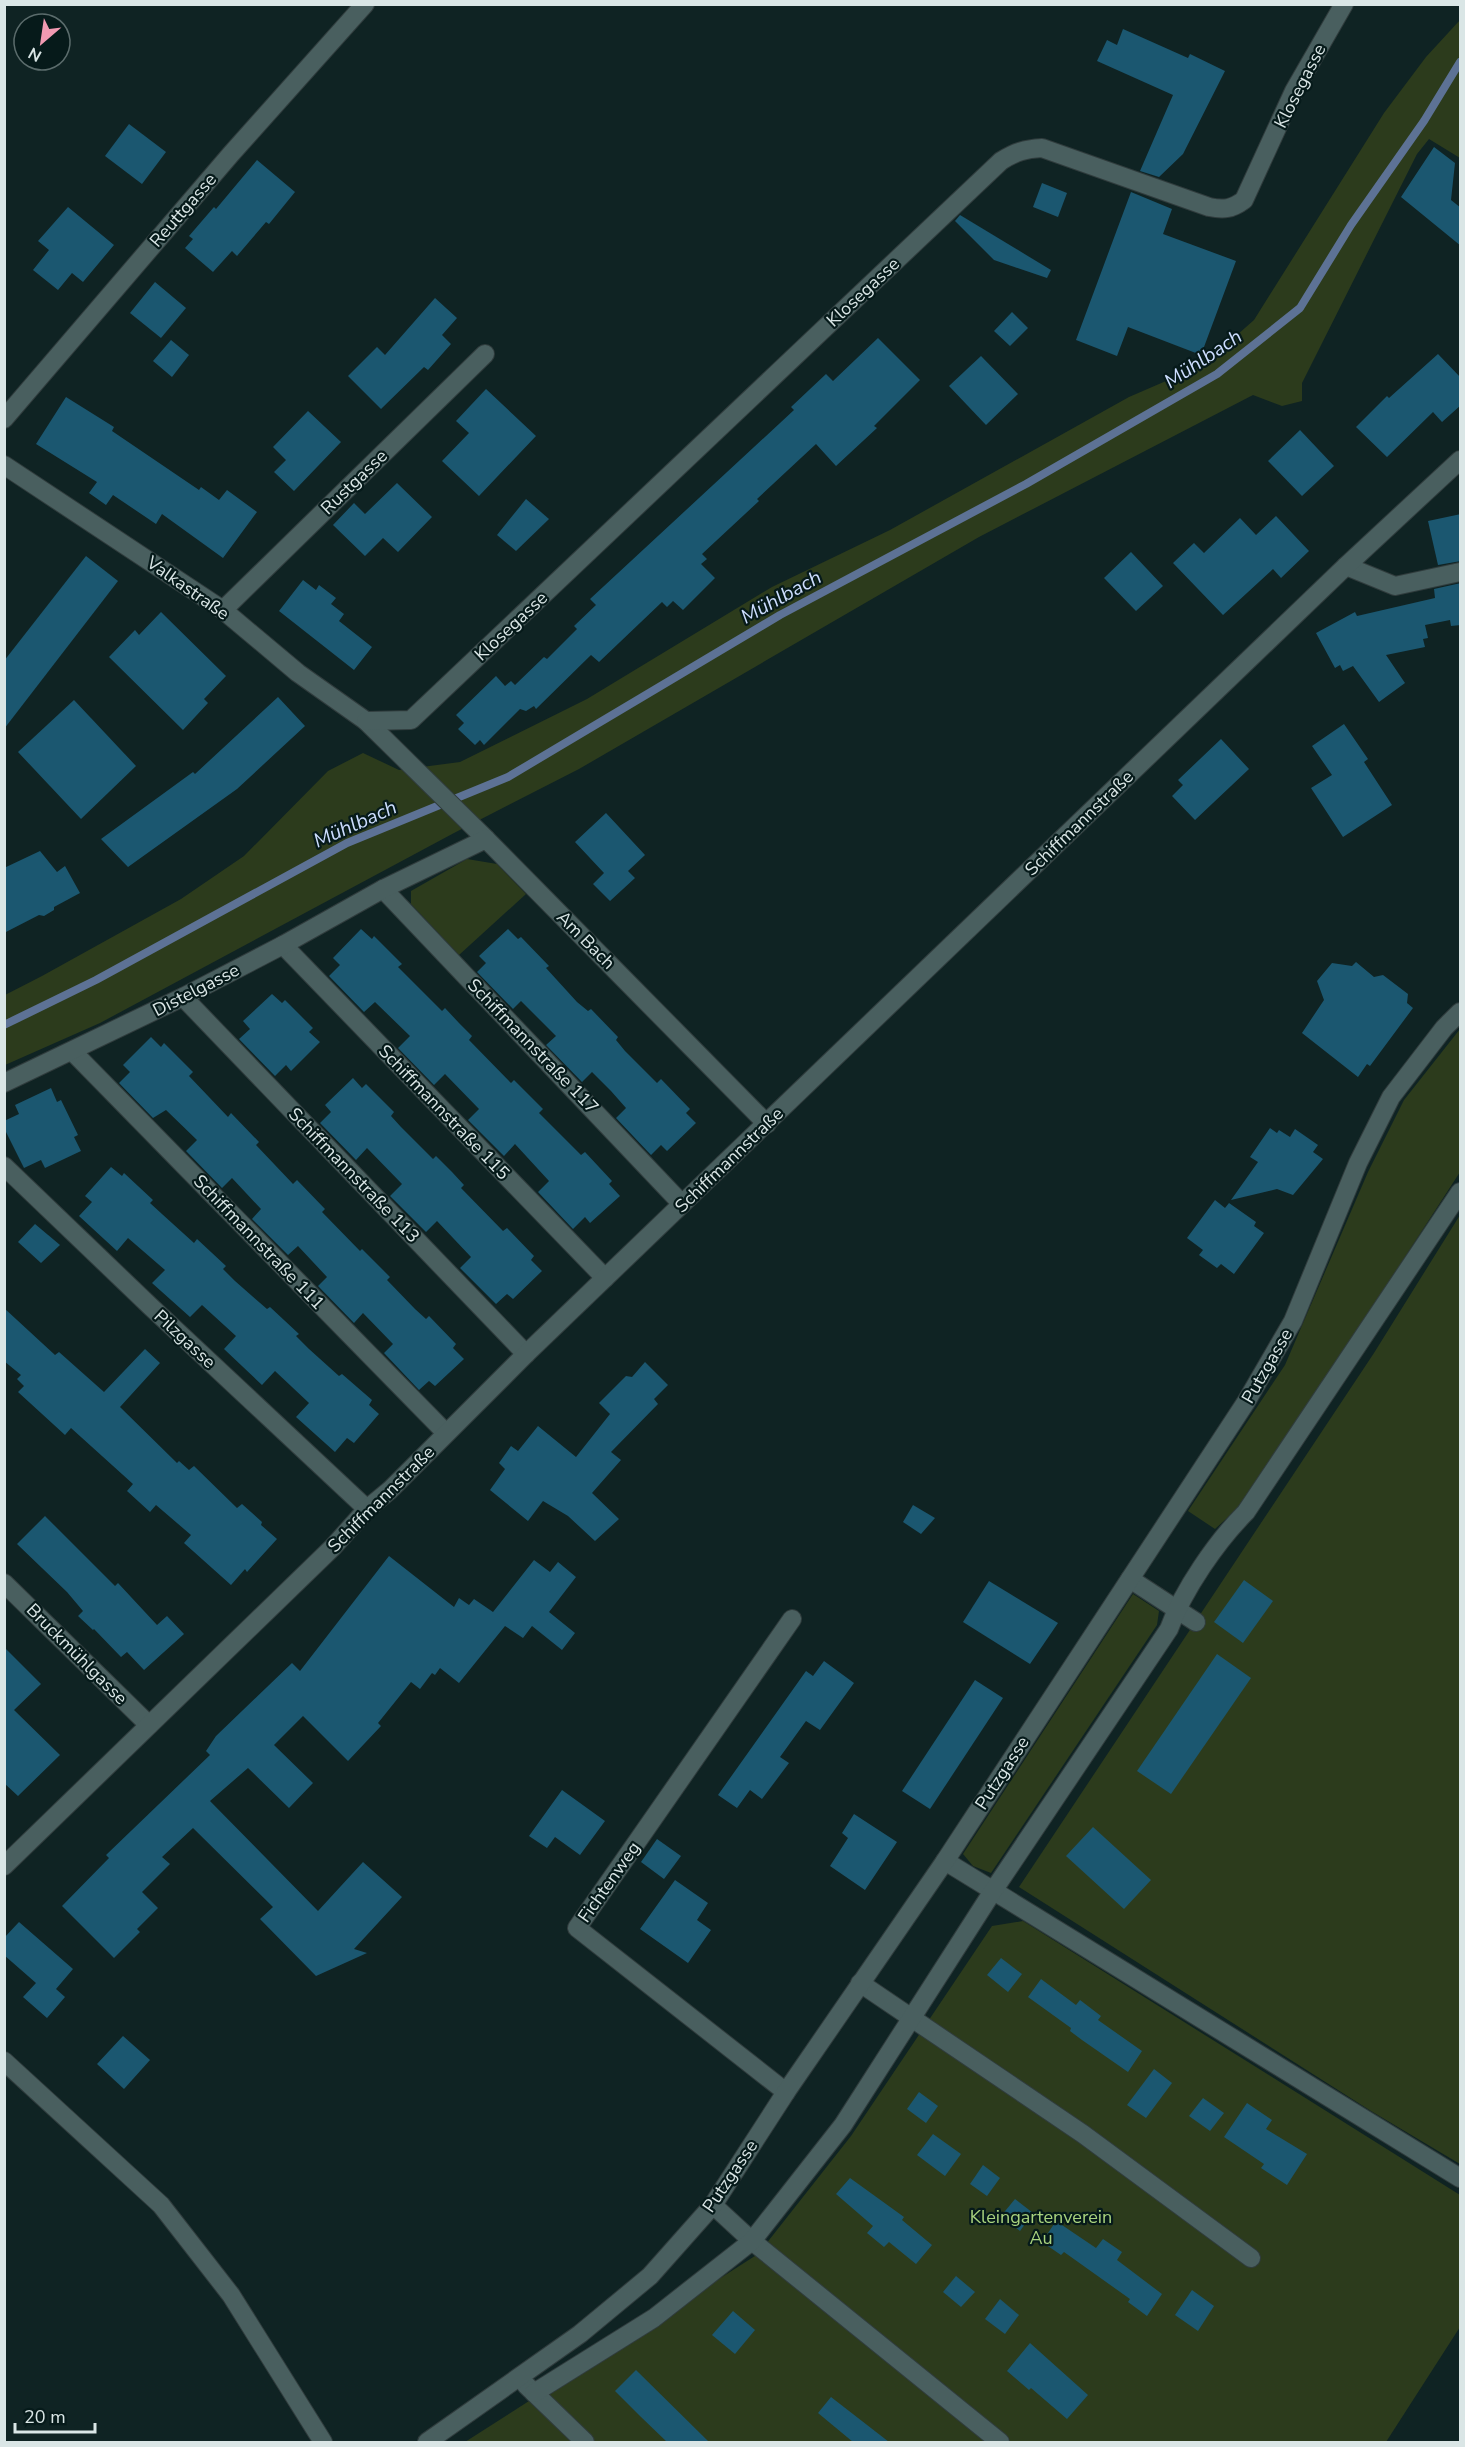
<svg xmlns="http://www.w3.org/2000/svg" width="1465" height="2447" viewBox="0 0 1465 2447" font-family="'Nunito Sans',sans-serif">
<rect width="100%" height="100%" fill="#0f2323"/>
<g fill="#2c3b1c">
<path d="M 1460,20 L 1460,158 L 1429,139 L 1417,154 L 1302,383 L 1302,401 L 1282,406 L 1253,395 L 979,537 L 579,769 L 454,833 L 100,1023 L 5,1065 L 5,995 L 42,976 L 181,899 L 244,856 L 328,771 L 363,753 L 399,770 L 460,762 L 587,699 L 772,587 L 890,530 L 1129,397 L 1203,365 L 1254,320 L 1384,113 L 1426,57 Z"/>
<path d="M 467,859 L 497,864 L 526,894 L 459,955 L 411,904 L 411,891 Z"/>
<path d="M 1460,1029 L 1460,1172 L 1249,1498 L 1215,1529 L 1188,1511 L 1285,1365 L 1368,1172 L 1404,1100 Z"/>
<path d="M 1460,1215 L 1460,2164 L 1371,2111 L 1019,1887 L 1374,1353 Z"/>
<path d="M 1133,1594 L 1159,1611 L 1157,1625 L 991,1873 L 973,1866 L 963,1854 Z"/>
<path d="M 1023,1921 L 1460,2195 L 1460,2327 L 1386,2442 L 465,2442 L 758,2254 L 851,2136 L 992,1926 Z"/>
</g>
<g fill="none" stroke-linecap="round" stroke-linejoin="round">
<path stroke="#5d7295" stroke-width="8" d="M 4,1025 L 96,980 L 347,843 L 508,777 L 780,615 L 1026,484 L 1217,374 L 1300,308 L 1351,225 L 1424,121 L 1460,62"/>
</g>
<g fill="#1b5770">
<path d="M 1123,29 L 1188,58 L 1190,54 L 1225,71 L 1183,154 L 1159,177 L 1140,171 L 1173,95 L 1097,61 L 1107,40 L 1117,45 Z"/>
<path d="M 129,124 L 166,152 L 142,184 L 105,156 Z"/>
<path d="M 1434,147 L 1455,163 L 1451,200 L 1461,208 L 1461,246 L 1401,197 Z"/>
<path d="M 257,160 L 295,192 L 269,224 L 266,222 L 237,256 L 232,251 L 213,272 L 185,248 L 193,239 L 189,236 L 214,207 L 216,209 Z"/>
<path d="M 1042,183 L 1067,193 L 1058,217 L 1033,207 Z"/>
<path d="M 1131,192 L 1172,209 L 1163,234 L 1236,261 L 1201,355 L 1128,327 L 1117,356 L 1076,340 Z"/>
<path d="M 68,207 L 114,245 L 83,282 L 72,273 L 58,290 L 33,270 L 49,250 L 38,241 Z"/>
<path d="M 960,215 L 1051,270 L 1047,278 L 994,260 L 955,221 Z"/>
<path d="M 155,282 L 186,308 L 161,338 L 130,313 Z"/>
<path d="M 435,298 L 457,318 L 442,335 L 451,344 L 428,370 L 424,367 L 381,409 L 348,376 L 377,347 L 385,355 Z"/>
<path d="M 1012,312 L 1028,328 L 1010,346 L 994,331 Z"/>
<path d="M 878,338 L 920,380 L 874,426 L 877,428 L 836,466 L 816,444 L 757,499 L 759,501 L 702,554 L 707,559 L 701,564 L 715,578 L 683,610 L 673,601 L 667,607 L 662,602 L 599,662 L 591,655 L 536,709 L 534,706 L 526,711 L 520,709 L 484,745 L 480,740 L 475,745 L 458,729 L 464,723 L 456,715 L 496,676 L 505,686 L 511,681 L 515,685 L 544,657 L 547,659 L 577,629 L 574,626 L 596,605 L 590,599 L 794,410 L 791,407 L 826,374 L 833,381 Z"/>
<path d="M 171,340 L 189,355 L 172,377 L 153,361 Z"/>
<path d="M 1438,354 L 1461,378 L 1461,405 L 1442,422 L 1433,412 L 1387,457 L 1356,427 L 1387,396 L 1389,398 Z"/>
<path d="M 981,356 L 1018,394 L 986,425 L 949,386 Z"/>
<path d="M 486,389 L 536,436 L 479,496 L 442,461 L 469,433 L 456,421 Z"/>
<path d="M 66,397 L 114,427 L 112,431 L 199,490 L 201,487 L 219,500 L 227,490 L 257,512 L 223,558 L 162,514 L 156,524 L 113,495 L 106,505 L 89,493 L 97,482 L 36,444 Z"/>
<path d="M 308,411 L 341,442 L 294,491 L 274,472 L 286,460 L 273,447 Z"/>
<path d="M 1300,430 L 1334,466 L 1302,496 L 1268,461 Z"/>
<path d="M 397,483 L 432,517 L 398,552 L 383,538 L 365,556 L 333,525 L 354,503 L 365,514 Z"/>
<path d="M 526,499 L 549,519 L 516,551 L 497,535 Z"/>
<path d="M 1461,514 L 1461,561 L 1438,565 L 1428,521 Z"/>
<path d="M 1276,516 L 1309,551 L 1281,578 L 1273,569 L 1223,615 L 1173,563 L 1194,543 L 1204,553 L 1240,518 L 1256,535 Z"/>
<path d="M 1131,552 L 1163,586 L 1136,611 L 1104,578 Z"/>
<path d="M 86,556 L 118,581 L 4,729 L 4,661 Z"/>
<path d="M 303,580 L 316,590 L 319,585 L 336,598 L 331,604 L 344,614 L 339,621 L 372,647 L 354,670 L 279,611 Z"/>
<path d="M 1461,583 L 1461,625 L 1451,626 L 1450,620 L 1425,625 L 1428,638 L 1423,639 L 1425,647 L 1386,655 L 1405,683 L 1379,702 L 1353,666 L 1343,671 L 1340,665 L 1335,668 L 1316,633 L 1355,612 L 1357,616 L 1435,598 L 1434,589 Z"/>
<path d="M 161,612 L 226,676 L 204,699 L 208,703 L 183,730 L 109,657 L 135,630 L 139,635 Z"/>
<path d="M 278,697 L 305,726 L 237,789 L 128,867 L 101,839 L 193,772 L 195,774 Z"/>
<path d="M 74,700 L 136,766 L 81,819 L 18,752 Z"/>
<path d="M 1344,724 L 1368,759 L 1364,762 L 1392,805 L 1343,837 L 1311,788 L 1332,775 L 1312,746 Z"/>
<path d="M 1221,739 L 1249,769 L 1195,820 L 1172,796 L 1183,785 L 1178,780 Z"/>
<path d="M 606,813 L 645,855 L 628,871 L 635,878 L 610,901 L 593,884 L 604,873 L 575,842 Z"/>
<path d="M 40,851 L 57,872 L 65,866 L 80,893 L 54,907 L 54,910 L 44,916 L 39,915 L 4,933 L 4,868 Z"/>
<path d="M 361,929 L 372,939 L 374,936 L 402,964 L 398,967 L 442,1011 L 445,1008 L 459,1023 L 472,1036 L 469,1040 L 511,1083 L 514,1080 L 543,1109 L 539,1113 L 581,1155 L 585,1152 L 612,1181 L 609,1184 L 620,1196 L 590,1223 L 585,1217 L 573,1229 L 538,1192 L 549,1181 L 515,1144 L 504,1156 L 468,1120 L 479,1109 L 445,1074 L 434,1085 L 398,1048 L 410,1036 L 375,1002 L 364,1012 L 329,976 L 340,965 L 333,958 Z"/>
<path d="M 508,929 L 518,939 L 521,937 L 549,966 L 546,968 L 577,1002 L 588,1011 L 591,1009 L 618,1037 L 616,1040 L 625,1051 L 657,1083 L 661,1079 L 690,1109 L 686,1113 L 696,1123 L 667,1151 L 661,1145 L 651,1155 L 616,1118 L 626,1108 L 611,1091 L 592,1072 L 582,1082 L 546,1045 L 556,1036 L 521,1001 L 513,1009 L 477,972 L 486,963 L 479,956 Z"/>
<path d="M 1356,962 L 1374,977 L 1383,975 L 1408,994 L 1407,1003 L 1413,1008 L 1370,1066 L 1367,1064 L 1358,1077 L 1302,1033 L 1324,1000 L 1317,981 L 1332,963 L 1352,966 Z"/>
<path d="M 272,994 L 282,1003 L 285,1000 L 313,1028 L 309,1032 L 320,1042 L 291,1071 L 286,1065 L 275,1076 L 239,1039 L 250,1029 L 243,1021 Z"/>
<path d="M 151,1037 L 161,1047 L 164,1043 L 193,1072 L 189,1076 L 228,1117 L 231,1113 L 259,1142 L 256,1145 L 293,1184 L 297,1180 L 325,1209 L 322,1212 L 360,1251 L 362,1249 L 390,1277 L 387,1280 L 415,1309 L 426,1319 L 429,1316 L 456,1344 L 453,1348 L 464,1359 L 435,1386 L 429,1381 L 419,1390 L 384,1353 L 393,1344 L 363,1313 L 354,1323 L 318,1286 L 327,1277 L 298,1246 L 288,1255 L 252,1219 L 261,1209 L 232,1178 L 222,1188 L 186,1151 L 197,1140 L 166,1110 L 153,1118 L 119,1083 L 130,1072 L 123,1065 Z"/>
<path d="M 353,1078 L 362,1088 L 366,1084 L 394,1112 L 391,1116 L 401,1127 L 433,1159 L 436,1156 L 452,1172 L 464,1185 L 461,1188 L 503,1231 L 507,1228 L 534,1256 L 531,1260 L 542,1271 L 513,1299 L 507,1294 L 496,1304 L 460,1268 L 471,1257 L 437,1221 L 426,1232 L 390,1196 L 402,1184 L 367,1148 L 356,1160 L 320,1123 L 331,1112 L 325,1105 Z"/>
<path d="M 51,1088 L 57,1102 L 61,1100 L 78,1135 L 74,1137 L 81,1151 L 45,1168 L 41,1160 L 24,1168 L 4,1128 L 4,1121 L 19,1114 L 15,1105 Z"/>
<path d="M 1270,1128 L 1277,1133 L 1279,1130 L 1290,1137 L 1295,1129 L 1318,1145 L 1313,1152 L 1323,1159 L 1293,1195 L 1277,1189 L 1231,1200 L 1258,1162 L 1250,1157 Z"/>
<path d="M 111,1167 L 122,1176 L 124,1173 L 153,1200 L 150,1203 L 162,1214 L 194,1243 L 197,1239 L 226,1266 L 223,1269 L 235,1281 L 267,1309 L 270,1307 L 299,1334 L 296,1336 L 309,1349 L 339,1376 L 342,1374 L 372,1400 L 369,1405 L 379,1414 L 354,1443 L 347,1438 L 335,1452 L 296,1417 L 309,1403 L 275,1371 L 262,1385 L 224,1349 L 236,1336 L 202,1305 L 190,1317 L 152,1283 L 165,1270 L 128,1238 L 117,1251 L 79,1216 L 92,1202 L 85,1196 Z"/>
<path d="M 1215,1200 L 1225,1208 L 1229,1203 L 1256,1222 L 1254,1226 L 1264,1233 L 1234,1274 L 1221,1264 L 1217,1268 L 1199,1255 L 1203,1250 L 1187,1238 Z"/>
<path d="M 35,1224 L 60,1245 L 41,1263 L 18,1242 Z"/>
<path d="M 4,1308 L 55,1355 L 59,1352 L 104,1392 L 145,1349 L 160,1363 L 120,1407 L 177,1463 L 179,1461 L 189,1470 L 194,1466 L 237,1508 L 242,1504 L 262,1522 L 261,1525 L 277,1539 L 247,1572 L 245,1569 L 231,1585 L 184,1543 L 191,1535 L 156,1505 L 150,1512 L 127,1491 L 133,1484 L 71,1428 L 65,1435 L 18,1392 L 24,1386 L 17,1379 L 21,1375 L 4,1361 Z"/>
<path d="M 645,1362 L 668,1385 L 654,1399 L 658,1404 L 611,1452 L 621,1460 L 592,1493 L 619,1519 L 595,1541 L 568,1516 L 543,1501 L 528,1521 L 490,1490 L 505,1469 L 499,1463 L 511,1446 L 518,1451 L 538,1426 L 576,1457 L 610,1414 L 599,1403 L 626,1376 L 632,1377 Z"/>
<path d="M 913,1505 L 935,1518 L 921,1534 L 903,1522 Z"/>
<path d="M 45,1516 L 115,1586 L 118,1583 L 157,1625 L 167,1616 L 184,1634 L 144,1670 L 127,1652 L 121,1657 L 94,1629 L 93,1630 L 78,1616 L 83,1611 L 67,1592 L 17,1544 Z"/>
<path d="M 389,1556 L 454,1607 L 459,1598 L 469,1605 L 474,1599 L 493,1612 L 534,1560 L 550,1572 L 558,1562 L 576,1577 L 549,1612 L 575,1633 L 562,1650 L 532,1626 L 523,1638 L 505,1626 L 459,1683 L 440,1668 L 435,1675 L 432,1673 L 420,1689 L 411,1682 L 378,1723 L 381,1726 L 348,1761 L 303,1716 L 274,1745 L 313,1783 L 289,1808 L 248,1768 L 210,1801 L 318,1911 L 363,1862 L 402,1897 L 354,1949 L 367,1953 L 316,1976 L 260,1919 L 273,1907 L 193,1828 L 162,1857 L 170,1864 L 142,1892 L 158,1908 L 137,1929 L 140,1932 L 114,1958 L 62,1906 L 109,1858 L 106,1855 L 210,1755 L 206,1751 L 216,1736 L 292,1663 L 300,1671 Z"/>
<path d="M 1244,1580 L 1273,1601 L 1243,1643 L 1214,1622 Z"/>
<path d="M 989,1581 L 1058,1623 L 1030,1664 L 963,1622 Z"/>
<path d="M 4,1647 L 41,1684 L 14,1710 L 60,1755 L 18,1796 L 4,1783 Z"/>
<path d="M 1217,1654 L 1251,1678 L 1171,1794 L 1137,1771 Z"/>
<path d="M 824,1661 L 854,1683 L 820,1730 L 806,1721 L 780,1757 L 789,1763 L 762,1799 L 750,1790 L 737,1808 L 718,1795 L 806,1671 L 813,1676 Z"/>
<path d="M 975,1680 L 1003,1698 L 930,1809 L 902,1791 Z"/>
<path d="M 562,1790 L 605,1821 L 580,1855 L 555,1837 L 547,1848 L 529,1836 Z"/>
<path d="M 854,1814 L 897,1842 L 865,1890 L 830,1866 L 848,1838 L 842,1833 Z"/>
<path d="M 1093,1827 L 1151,1880 L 1124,1909 L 1066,1856 Z"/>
<path d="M 657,1839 L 681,1856 L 664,1879 L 641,1862 Z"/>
<path d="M 675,1880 L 708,1903 L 697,1920 L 711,1930 L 688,1963 L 640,1929 Z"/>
<path d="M 19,1922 L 73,1969 L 56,1989 L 65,1997 L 47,2018 L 23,1997 L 36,1983 L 4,1955 L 4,1938 Z"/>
<path d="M 1001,1958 L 1022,1974 L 1008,1992 L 987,1975 Z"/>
<path d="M 1041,1979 L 1076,2005 L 1080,2000 L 1101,2016 L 1098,2020 L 1142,2051 L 1128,2072 L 1082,2040 L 1070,2031 L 1071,2028 L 1028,1997 Z"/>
<path d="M 123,2036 L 150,2060 L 124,2089 L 97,2064 Z"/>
<path d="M 1154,2069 L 1172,2083 L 1146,2118 L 1127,2105 Z"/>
<path d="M 919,2092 L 938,2106 L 926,2123 L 907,2109 Z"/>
<path d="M 1203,2098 L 1224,2113 L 1210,2131 L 1189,2116 Z"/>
<path d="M 1247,2103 L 1272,2120 L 1266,2129 L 1307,2154 L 1287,2185 L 1261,2168 L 1264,2164 L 1224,2137 Z"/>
<path d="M 933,2134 L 961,2154 L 945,2176 L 917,2155 Z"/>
<path d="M 983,2165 L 1000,2178 L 987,2196 L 970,2184 Z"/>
<path d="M 850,2178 L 904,2217 L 902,2220 L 932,2245 L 916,2264 L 889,2242 L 884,2247 L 867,2233 L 873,2226 L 836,2194 Z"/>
<path d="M 1015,2199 L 1033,2213 L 1020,2231 L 1001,2216 Z"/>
<path d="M 1056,2221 L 1096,2248 L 1103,2239 L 1122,2252 L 1117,2260 L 1162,2294 L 1147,2316 L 1128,2302 L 1130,2299 L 1064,2252 L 1061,2255 L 1042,2242 Z"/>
<path d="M 956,2276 L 975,2292 L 961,2307 L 943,2292 Z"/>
<path d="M 1192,2290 L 1214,2306 L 1198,2331 L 1175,2315 Z"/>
<path d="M 1000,2299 L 1019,2315 L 1005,2334 L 985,2319 Z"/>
<path d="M 733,2311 L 755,2330 L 735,2354 L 712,2335 Z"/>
<path d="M 1030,2343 L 1088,2395 L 1067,2419 L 1031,2388 L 1029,2390 L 1007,2371 Z"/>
<path d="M 636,2370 L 709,2442 L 667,2442 L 640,2416 L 615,2391 Z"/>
<path d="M 831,2397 L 889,2442 L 853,2442 L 818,2413 Z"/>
</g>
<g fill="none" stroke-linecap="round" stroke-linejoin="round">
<defs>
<g id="minor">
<path d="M 4,419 L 231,154 L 365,4"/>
<path d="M 4,465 L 223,610 L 298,673 L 366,721 L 486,839"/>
<path d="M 1346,566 L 1395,586 L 1460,572"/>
<path d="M 223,610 L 485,354"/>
<path d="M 366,721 L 411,720 L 1001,161 C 1015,152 1025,149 1042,148 L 1209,207 C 1224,210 1232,209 1244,200 L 1294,91 L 1344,4"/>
<path d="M 383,889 L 682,1204"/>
<path d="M 283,945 L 605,1278"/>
<path d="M 183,997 L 526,1354"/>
<path d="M 72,1051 L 446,1433"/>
<path d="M 4,1083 L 183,997 L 283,945 L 383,889 L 486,839 L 767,1124"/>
<path d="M 4,1166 L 150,1306 L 367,1509"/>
<path d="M 1130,1579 L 1196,1622"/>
<path d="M 4,1583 L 149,1725"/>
<path d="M 945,1861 L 1460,2178"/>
<path d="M 4,1866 L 333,1547 L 367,1509 L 390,1490 L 526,1354 L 1346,566 L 1460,460"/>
<path d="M 860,1983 L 1083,2134 L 1251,2258"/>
<path d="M 4,2061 L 161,2205 L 231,2295 L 323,2442"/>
<path d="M 786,2092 L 577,1928 L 792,1619"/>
<path d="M 713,2205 L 752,2241 L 1000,2442"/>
<path d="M 526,2385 L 585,2442"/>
<path d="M 534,2393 L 654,2318 L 752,2241 L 843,2125 L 993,1891 L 1169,1629 C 1183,1590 1217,1541 1246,1512 L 1460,1192"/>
<path d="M 427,2442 L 580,2334 L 650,2276 L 713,2205 L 786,2092 L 945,1861 L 1246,1402 L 1293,1321 L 1358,1163 L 1391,1097 L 1444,1028 L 1460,1012"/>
</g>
</defs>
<use href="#minor" stroke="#303c3d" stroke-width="20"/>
<use href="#minor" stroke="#495f5f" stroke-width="18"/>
</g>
<g text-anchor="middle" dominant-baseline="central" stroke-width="4.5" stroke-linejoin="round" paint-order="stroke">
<g font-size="18" fill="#dae6e6" stroke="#061a1a">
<text transform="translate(1300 86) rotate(-63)">Klosegasse</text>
<text transform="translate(183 210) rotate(-49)">Reuttgasse</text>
<text transform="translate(863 292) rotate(-43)">Klosegasse</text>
<text transform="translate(354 482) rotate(-44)">Rustgasse</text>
<text transform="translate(188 588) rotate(35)">Valkastraße</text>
<text transform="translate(511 626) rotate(-43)">Klosegasse</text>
<text transform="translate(1079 823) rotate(-44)">Schiffmannstraße</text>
<text transform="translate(586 940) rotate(45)">Am Bach</text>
<text transform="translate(196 990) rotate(-27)">Distelgasse</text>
<text transform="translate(533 1046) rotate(46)">Schiffmannstraße 117</text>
<text transform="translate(444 1112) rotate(46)">Schiffmannstraße 115</text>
<text transform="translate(729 1160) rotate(-44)">Schiffmannstraße</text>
<text transform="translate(354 1175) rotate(46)">Schiffmannstraße 113</text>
<text transform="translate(259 1242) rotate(46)">Schiffmannstraße 111</text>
<text transform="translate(185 1339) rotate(43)">Pilzgasse</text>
<text transform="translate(1267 1366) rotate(-60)">Putzgasse</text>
<text transform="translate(381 1499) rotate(-45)">Schiffmannstraße</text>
<text transform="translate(77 1654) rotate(45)">Bruckmühlgasse</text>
<text transform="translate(1002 1773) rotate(-57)">Putzgasse</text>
<text transform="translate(609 1882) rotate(-55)">Fichtenweg</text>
<text transform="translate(730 2176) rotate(-56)">Putzgasse</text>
</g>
<g font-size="18" fill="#a9d37e" stroke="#061a1a">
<text x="1041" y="2217">Kleingartenverein<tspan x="1041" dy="21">Au</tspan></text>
</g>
<g font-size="20" font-style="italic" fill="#ccddfd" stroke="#061a1a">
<text transform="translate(1203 359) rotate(-34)">Mühlbach</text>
<text transform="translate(781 597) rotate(-29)">Mühlbach</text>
<text transform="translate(355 824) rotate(-24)">Mühlbach</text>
</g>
</g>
<rect width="1465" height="2447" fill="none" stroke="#dae6e6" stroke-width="12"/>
<g transform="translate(42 42) rotate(209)"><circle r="28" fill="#061a1a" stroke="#5b6c6c" stroke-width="1.5"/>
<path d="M0-4.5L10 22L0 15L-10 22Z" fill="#f19ab2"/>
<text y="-9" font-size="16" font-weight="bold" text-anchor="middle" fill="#dae6e6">N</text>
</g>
<path d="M15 2423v9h80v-9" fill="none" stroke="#dae6e6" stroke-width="3"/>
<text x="24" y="2423" font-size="18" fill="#dae6e6" stroke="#061a1a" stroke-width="4.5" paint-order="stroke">20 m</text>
</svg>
